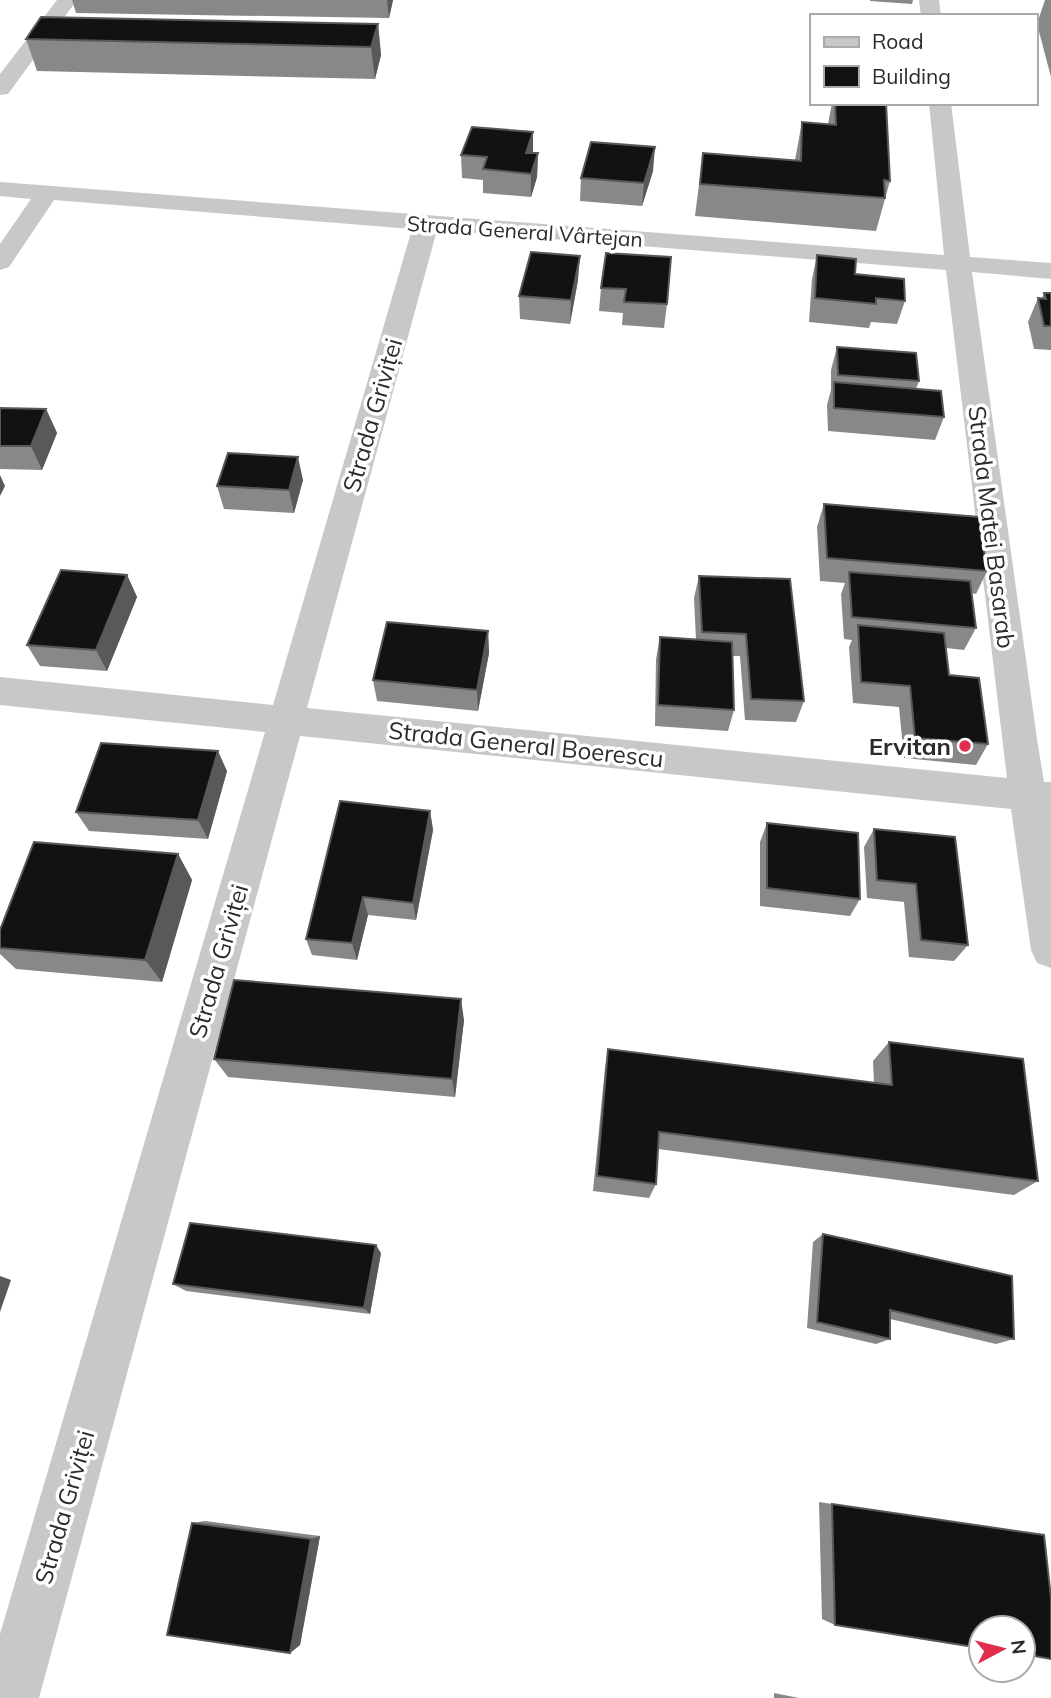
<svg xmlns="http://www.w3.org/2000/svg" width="1051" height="1698" viewBox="0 0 1051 1698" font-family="Mulish,sans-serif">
<rect width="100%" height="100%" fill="#fff"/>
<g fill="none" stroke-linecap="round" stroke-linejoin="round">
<g fill="#c8c8c8" fill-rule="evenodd">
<path d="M 57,0 L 77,0 L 8,94 L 0,95 L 0,74 Z"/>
<path d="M 919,0 L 939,0 L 941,16 L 921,16 Z"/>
<path d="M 929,103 L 951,103 L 970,257 L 1051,263 L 1051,279 L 972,272 L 1037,739 L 1044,782 L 1051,782 L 1051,968 L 1037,963 L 1031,950 L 1011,809 L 300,736 L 39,1698 L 0,1698 L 0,1634 L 265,732 L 0,705 L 0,677 L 273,705 L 412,229 L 54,200 L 9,267 L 0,270 L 0,244 L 31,199 L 0,196 L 0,182 L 944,255 ZM 437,230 L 946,270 L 1007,778 L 307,708 Z"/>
</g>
</g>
<g fill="#888">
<path d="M 72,0 L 393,0 L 389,18 L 76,13 Z"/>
<path d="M 870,0 L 913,0 L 912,4 L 870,1 Z"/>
<path d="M 1045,0 L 1051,0 L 1051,77 L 1037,24 Z"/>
<path d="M 378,24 L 381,55 L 375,79 L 37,71 L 26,39 Z"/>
<path d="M 832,103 L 886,103 L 890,181 L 876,231 L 695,216 L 703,153 L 795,160 L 802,122 L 828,124 Z"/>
<path d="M 533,132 L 533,153 L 538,153 L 537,177 L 531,197 L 483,193 L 483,180 L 462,178 L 461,155 Z"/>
<path d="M 653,171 L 642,206 L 580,201 L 581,178 Z"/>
<path d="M 606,253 L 667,304 L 664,328 L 622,325 L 623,313 L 599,311 L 601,288 Z"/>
<path d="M 817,255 L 855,274 L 905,301 L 897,324 L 871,322 L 869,328 L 809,322 L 812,279 Z"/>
<path d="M 578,280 L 570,324 L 520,319 L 519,296 Z"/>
<path d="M 1044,293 L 1051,293 L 1051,350 L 1034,349 L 1028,322 L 1038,298 L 1042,298 Z"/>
<path d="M 837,347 L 919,381 L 916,389 L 944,417 L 935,440 L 828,431 L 827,405 L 831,390 L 831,370 Z"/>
<path d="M 0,408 L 46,409 L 57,433 L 42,470 L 0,469 Z"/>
<path d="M 303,480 L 294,513 L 224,509 L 217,486 Z"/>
<path d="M 824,504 L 987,571 L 976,594 L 971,593 L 976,628 L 964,650 L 946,648 L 949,675 L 988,744 L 976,765 L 904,758 L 899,707 L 853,703 L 849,647 L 852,640 L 844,639 L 841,594 L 845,583 L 820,581 L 817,527 Z"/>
<path d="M 127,575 L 137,597 L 107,671 L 40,666 L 27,645 Z"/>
<path d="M 699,576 L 804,701 L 796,722 L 745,720 L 740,656 L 732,656 L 734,710 L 728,731 L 655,726 L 656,659 L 660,637 L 696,640 L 694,598 Z"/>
<path d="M 488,631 L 489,653 L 478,711 L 377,701 L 373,680 Z"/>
<path d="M 227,771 L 208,839 L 89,831 L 76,812 Z"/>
<path d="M 430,811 L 433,830 L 416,920 L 368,915 L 357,960 L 312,955 L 306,939 Z"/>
<path d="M 767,823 L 860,899 L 850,916 L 760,906 L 760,842 Z"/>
<path d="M 874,829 L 968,945 L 954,961 L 909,957 L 904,902 L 867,898 L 864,847 Z"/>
<path d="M 178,854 L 192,880 L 162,982 L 16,969 L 0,954 L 0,930 Z"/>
<path d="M 464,1020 L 455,1097 L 228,1077 L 214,1059 Z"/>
<path d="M 889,1042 L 1038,1181 L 1014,1195 L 658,1149 L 656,1184 L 649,1198 L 593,1191 L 605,1068 L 608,1049 L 874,1083 L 873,1061 Z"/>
<path d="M 823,1234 L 1014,1339 L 996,1344 L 890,1319 L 890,1339 L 876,1344 L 807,1328 L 813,1242 Z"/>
<path d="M 381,1253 L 370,1314 L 186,1291 L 173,1284 Z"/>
<path d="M 819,1502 L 832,1504 L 835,1625 L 822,1619 Z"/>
<path d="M 205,1521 L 320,1536 L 300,1645 L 290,1653 L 192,1523 Z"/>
<path d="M 774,1693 L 799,1698 L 774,1698 Z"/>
</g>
<g fill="#595959">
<path d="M 387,0 L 393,0 L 389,18 Z"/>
<path d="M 378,24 L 381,55 L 375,79 L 371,47 Z"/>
<path d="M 533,132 L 533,156 L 526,153 Z"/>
<path d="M 655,147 L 653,171 L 642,206 L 644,183 Z"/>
<path d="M 538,153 L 537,177 L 531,197 L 531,174 Z"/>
<path d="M 580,256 L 578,280 L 570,324 L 571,300 Z"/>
<path d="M 46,409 L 57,433 L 42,470 L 31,446 Z"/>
<path d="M 298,457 L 303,480 L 294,513 L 289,490 Z"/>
<path d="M 0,475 L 5,486 L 0,496 Z"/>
<path d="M 127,575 L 137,597 L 107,671 L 96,650 Z"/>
<path d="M 488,631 L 489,653 L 478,711 L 477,690 Z"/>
<path d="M 218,751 L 227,771 L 208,839 L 198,820 Z"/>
<path d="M 430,811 L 433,830 L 416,920 L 413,903 Z"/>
<path d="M 178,854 L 192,880 L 162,982 L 145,960 Z"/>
<path d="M 363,897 L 368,915 L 357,960 L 352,943 Z"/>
<path d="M 461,999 L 464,1020 L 455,1097 L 452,1079 Z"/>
<path d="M 376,1245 L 381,1253 L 370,1314 L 364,1308 Z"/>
<path d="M 0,1276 L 11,1280 L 0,1312 Z"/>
<path d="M 320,1536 L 300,1645 L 290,1653 L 311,1539 Z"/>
</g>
<g fill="#121212" stroke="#595959" stroke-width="2">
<path d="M 41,17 L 378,24 L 371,47 L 26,39 Z"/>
<path d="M 835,103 L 886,103 L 890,181 L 884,180 L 885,198 L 700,184 L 703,153 L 801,161 L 802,122 L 836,125 Z"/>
<path d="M 472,127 L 533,132 L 526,153 L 538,153 L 531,174 L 483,169 L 487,157 L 461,155 Z"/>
<path d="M 591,142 L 655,147 L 644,183 L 581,178 Z"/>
<path d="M 531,252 L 580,256 L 571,300 L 519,296 Z"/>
<path d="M 606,253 L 671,257 L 667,304 L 624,302 L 626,289 L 601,288 Z"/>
<path d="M 817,255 L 856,259 L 855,274 L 904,279 L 905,301 L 876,298 L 876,304 L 815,298 Z"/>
<path d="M 1044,293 L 1051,293 L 1051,326 L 1044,326 L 1038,298 L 1046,299 Z"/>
<path d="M 837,347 L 916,353 L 919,381 L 838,375 Z"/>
<path d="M 834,382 L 941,391 L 944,417 L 834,408 Z"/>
<path d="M 0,408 L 46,409 L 31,446 L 0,446 Z"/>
<path d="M 228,453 L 298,457 L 289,490 L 217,486 Z"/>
<path d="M 824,504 L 979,517 L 987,571 L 827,558 Z"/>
<path d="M 61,570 L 127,575 L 96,650 L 27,645 Z"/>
<path d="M 849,572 L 970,581 L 976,628 L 852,617 Z"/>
<path d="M 699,576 L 790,579 L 804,701 L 751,699 L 746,634 L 702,632 Z"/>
<path d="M 387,622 L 488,631 L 477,690 L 373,680 Z"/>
<path d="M 858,625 L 944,633 L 949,675 L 979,678 L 988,744 L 915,738 L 910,686 L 861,682 Z"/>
<path d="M 660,637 L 732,642 L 734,710 L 658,705 Z"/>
<path d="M 101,743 L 218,751 L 198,820 L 76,812 Z"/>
<path d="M 340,801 L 430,811 L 413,903 L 363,897 L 352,943 L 306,939 Z"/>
<path d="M 767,823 L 858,833 L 860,899 L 767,888 Z"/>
<path d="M 874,829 L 955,837 L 968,945 L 921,940 L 916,884 L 877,880 Z"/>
<path d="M 34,842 L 178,854 L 145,960 L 0,948 L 0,930 Z"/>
<path d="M 234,980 L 461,999 L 452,1079 L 214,1059 Z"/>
<path d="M 889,1042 L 1023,1059 L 1038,1181 L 659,1132 L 656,1184 L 597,1176 L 608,1049 L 892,1085 Z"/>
<path d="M 190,1223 L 376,1245 L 364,1308 L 173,1284 Z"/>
<path d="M 823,1234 L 1012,1276 L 1014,1339 L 890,1310 L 890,1339 L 817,1322 Z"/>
<path d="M 832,1504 L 1044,1535 L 1051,1598 L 1051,1659 L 1023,1654 L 1023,1628 L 981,1628 L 981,1648 L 835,1625 Z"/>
<path d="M 192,1523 L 311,1539 L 290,1653 L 167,1635 Z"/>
</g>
<circle fill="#e32d4c" stroke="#fff" stroke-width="2.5" cx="965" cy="746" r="7"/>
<g text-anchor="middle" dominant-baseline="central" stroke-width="7" stroke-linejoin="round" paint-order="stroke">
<g font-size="21" fill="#2b2b2b" stroke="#fff">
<text transform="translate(525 231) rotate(4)">Strada General Vârtejan</text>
</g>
<g font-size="24" fill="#2b2b2b" stroke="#fff">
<text transform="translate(372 415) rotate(-74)">Strada Griviței</text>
<text transform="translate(992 527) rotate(83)">Strada Matei Basarab</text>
<text transform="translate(526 744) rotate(6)">Strada General Boerescu</text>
<text transform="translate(218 961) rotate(-74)">Strada Griviței</text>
<text transform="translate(64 1507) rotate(-74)">Strada Griviței</text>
</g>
<g font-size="24" font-weight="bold" fill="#2b2b2b" stroke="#fff" text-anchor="end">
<text x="951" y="746">Ervitan</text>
</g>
</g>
<rect x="810" y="14" width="228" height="91" fill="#ffffff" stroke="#aaaaaa" stroke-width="2"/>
<rect x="824" y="37" width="35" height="10" fill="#c8c8c8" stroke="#aaaaaa" stroke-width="2"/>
<text x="872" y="49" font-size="21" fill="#2b2b2b">Road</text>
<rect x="824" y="66" width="35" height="21" fill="#121212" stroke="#aaaaaa" stroke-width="2"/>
<text x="872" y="84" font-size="21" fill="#2b2b2b">Building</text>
<g transform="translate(1002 1649) rotate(83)"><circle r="33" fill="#ffffff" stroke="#aaaaaa" stroke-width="2"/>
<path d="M0-5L12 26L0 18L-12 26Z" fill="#e32d4c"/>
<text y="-10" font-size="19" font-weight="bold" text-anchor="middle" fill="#2b2b2b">N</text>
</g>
</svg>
